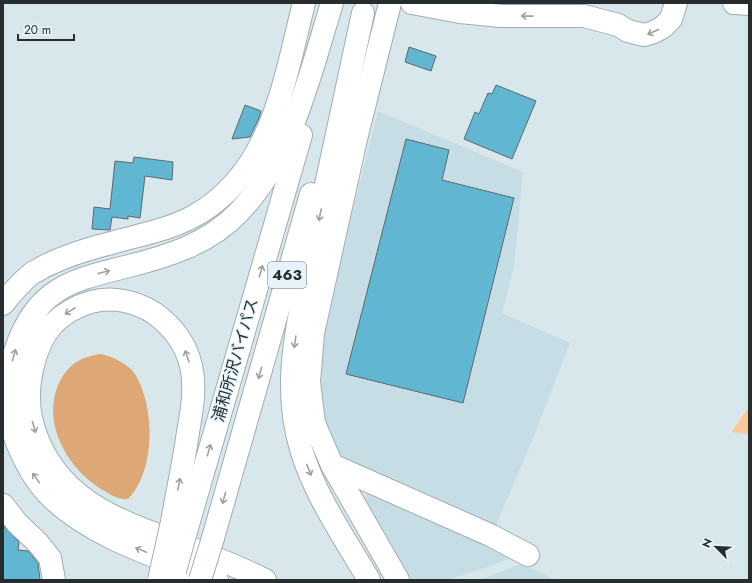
<svg xmlns="http://www.w3.org/2000/svg" width="752" height="583" viewBox="0 0 752 583" font-family="Jost,'Noto Sans JP',sans-serif">
<rect width="100%" height="100%" fill="#d8e7ec"/>
<g fill="#c6dde5">
<path d="M 378,111 L 523,172 L 514,267 L 502,313 L 570,343 L 532,441 L 493,532 L 341,464 L 329,439 L 319,382 L 325,319 Z"/>
<path d="M 369,489 L 513,557 L 491,566 L 448,580 L 411,580 L 362,504 Z"/>
<path d="M 521,564 L 556,580 L 480,580 Z"/>
</g>
<path fill="#fcc896" d="M 749,406 L 749,434 L 732,432 Z"/>
<path fill="#dda875" d="M 101,354 C 113,357 127,363 135,374 C 155,406 156,471 128,499 C 119,500 111,495 103,490 C 67,469 40,421 60,381 C 70,363 81,357 101,354 Z"/>
<g fill="#61b7d1" stroke="#5c696d">
<path d="M 409,47 L 436,56 L 431,71 L 405,62 Z"/>
<path d="M 496,85 L 536,101 L 512,159 L 464,139 L 475,112 L 479,114 L 488,93 L 492,94 Z"/>
<path d="M 245,105 L 261,111 L 259,118 L 250,137 L 232,139 Z"/>
<path d="M 406,139 L 449,150 L 442,180 L 514,198 L 463,403 L 346,374 Z"/>
<path d="M 134,157 L 173,162 L 172,180 L 145,176 L 140,218 L 128,216 L 128,219 L 112,217 L 110,230 L 92,229 L 94,207 L 110,209 L 115,161 L 133,163 Z"/>
<path d="M 3,525 L 19,542 L 18,550 L 28,551 L 38,563 L 40,580 L 3,580 Z"/>
</g>
<g fill="none" stroke-linecap="round" stroke-linejoin="round">
<defs>
<g id="minor">
<path d="M 390,3 L 356,139 L 313,333 L 309,382 L 314,423 L 332,465 L 398,580"/>
<path d="M 412,3 L 460,12 L 501,16 L 584,16 L 618,25 L 628,31 L 644,35 L 654,32 L 663,27 L 671,19 L 676,3"/>
<path d="M 734,3 L 749,4"/>
<path d="M 3,304 C 11,294 20,283 30,275 C 33,272 39,270 43,267 C 65,256 87,249 111,243 C 138,235 169,230 194,216 C 272,173 284,81 304,3"/>
<path d="M 332,465 L 490,535 L 528,555"/>
<path d="M 3,505 L 17,523 L 38,543 L 50,558 L 54,580"/>
</g>
<g id="highway">
<path d="M 363,13 C 349,78 335,143 321,208 C 315,236 309,265 304,293 C 293,345 285,396 301,449 C 315,496 344,537 369,580"/>
<path d="M 172,522 C 177,492 184,462 188,432 C 192,410 196,387 191,366 C 186,344 172,326 154,313 C 135,301 112,296 91,302 C 77,306 64,313 53,324 C 33,346 25,389 31,418 C 37,444 51,469 70,487 C 95,511 129,524 160,536 C 195,550 231,563 265,580"/>
<path d="M 187,528 L 301,135"/>
<path d="M 213,538 L 311,194"/>
<path d="M 217,580 C 160,558 89,537 47,493 C 34,479 25,462 18,445 C 8,422 5,395 10,370 C 17,339 30,308 57,291 C 77,278 102,273 125,267 C 166,257 209,244 239,212 C 292,157 310,74 332,3"/>
</g>
</defs>
<use href="#minor" stroke="#a0aeb3" stroke-width="24"/>
<use href="#highway" stroke="#a0aeb3" stroke-width="24"/>
<use href="#minor" stroke="#fff" stroke-width="22"/>
<use href="#highway" stroke="#fff" stroke-width="22"/>
<defs>
<g id="highway-bridge">
<path d="M 175,571 L 187,528"/>
<path d="M 159,580 L 172,522"/>
<path d="M 200,580 L 213,538"/>
</g>
</defs>
<use href="#highway-bridge" stroke="#a0aeb3" stroke-width="24" stroke-linecap="butt"/>
<use href="#highway-bridge" stroke="#fff" stroke-width="22"/>
</g>
<defs><path id="oneway-shaft" d="M-6 0H5M1.5-3L5.5 0L1.5 3" fill="none" stroke-width="1.6" stroke-linecap="round" stroke-linejoin="round"/></defs>
<g stroke="#9ea0a1">
<use href="#oneway-shaft" transform="translate(527 16) rotate(-179)"/>
<use href="#oneway-shaft" transform="translate(653 32) rotate(156)"/>
<use href="#oneway-shaft" transform="translate(320 215) rotate(102)"/>
<use href="#oneway-shaft" transform="translate(261 271) rotate(-74)"/>
<use href="#oneway-shaft" transform="translate(104 272) rotate(-14)"/>
<use href="#oneway-shaft" transform="translate(70 311) rotate(148)"/>
<use href="#oneway-shaft" transform="translate(295 342) rotate(98)"/>
<use href="#oneway-shaft" transform="translate(14 355) rotate(-74)"/>
<use href="#oneway-shaft" transform="translate(187 356) rotate(-109)"/>
<use href="#oneway-shaft" transform="translate(260 373) rotate(106)"/>
<use href="#oneway-shaft" transform="translate(34 427) rotate(74)"/>
<use href="#oneway-shaft" transform="translate(209 450) rotate(-74)"/>
<use href="#oneway-shaft" transform="translate(309 470) rotate(68)"/>
<use href="#oneway-shaft" transform="translate(36 478) rotate(-125)"/>
<use href="#oneway-shaft" transform="translate(179 484) rotate(-79)"/>
<use href="#oneway-shaft" transform="translate(224 498) rotate(106)"/>
<use href="#oneway-shaft" transform="translate(141 550) rotate(-158)"/>
</g>
<g text-anchor="middle" dominant-baseline="central" stroke-width="3" stroke-linejoin="round" paint-order="stroke">
<rect fill="#e5f4fa" stroke="#60696c" stroke-width="1" x="268" y="262" width="38" height="26" rx="3"/>
<g font-size="15" font-weight="bold" fill="#272d2f">
<text x="287" y="275">463</text>
</g>
<g font-size="16" fill="#272d2f" stroke="#e5f4fa">
<text transform="translate(235 360) rotate(-74)">浦和所沢バイパス</text>
</g>
</g>
<rect width="752" height="583" fill="none" stroke="#272d2f" stroke-width="8"/>
<g transform="translate(716 547) rotate(294)" stroke="#e5f4fa" stroke-width="3" paint-order="stroke">
<path d="M0-3L7 15L0 10L-7 15Z" fill="#272d2f"/>
<text y="-6" font-size="11" font-weight="bold" text-anchor="middle" fill="#272d2f">N</text>
</g>
<path d="M18 34v6h56v-6" fill="none" stroke="#272d2f" stroke-width="2"/>
<text x="24" y="34" font-size="12" fill="#272d2f" stroke="#e5f4fa" stroke-width="3" paint-order="stroke">20 m</text>
</svg>
